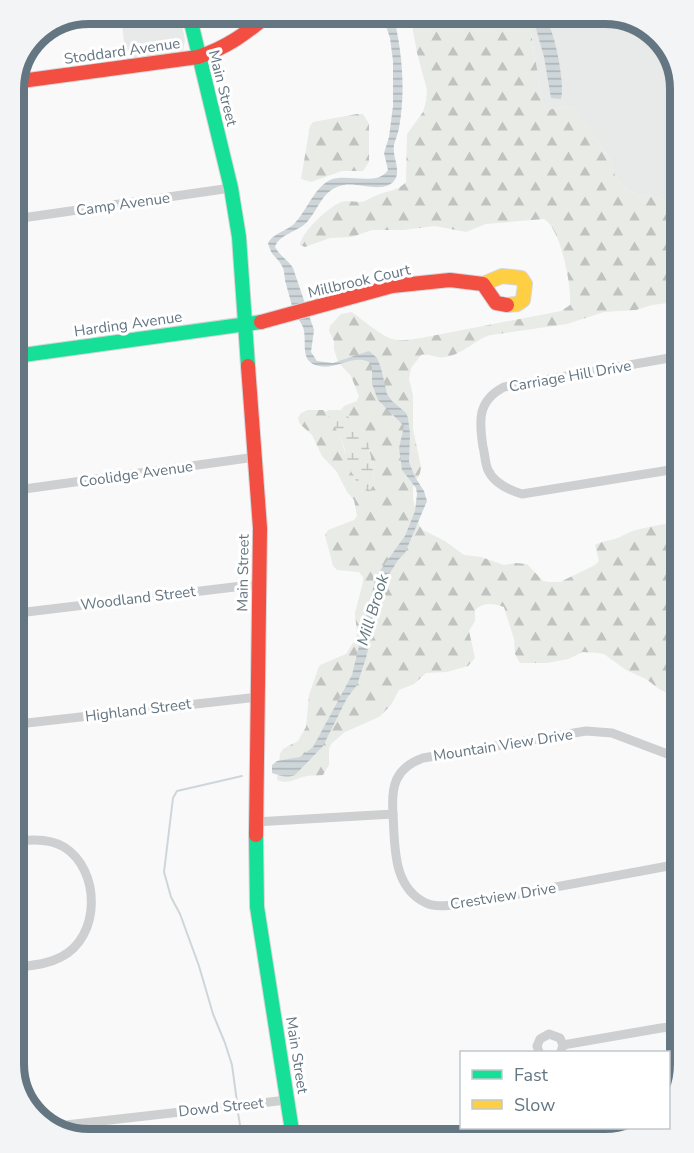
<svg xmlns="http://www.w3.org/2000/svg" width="694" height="1153" viewBox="0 0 694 1153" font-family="'Nunito Sans',sans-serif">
<defs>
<pattern id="forest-firs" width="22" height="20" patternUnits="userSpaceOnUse" patternTransform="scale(1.5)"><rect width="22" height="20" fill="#e8ebe6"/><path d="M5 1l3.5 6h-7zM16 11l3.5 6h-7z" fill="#c0c3c0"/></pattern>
<pattern id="wetland-marsh" width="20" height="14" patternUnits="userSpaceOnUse" patternTransform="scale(1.5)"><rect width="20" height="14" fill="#e8ebe6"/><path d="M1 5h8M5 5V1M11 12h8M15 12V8" fill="none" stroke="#c0c3c0"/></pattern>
<pattern id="water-rules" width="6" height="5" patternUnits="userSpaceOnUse" patternTransform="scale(1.5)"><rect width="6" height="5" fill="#ced6d9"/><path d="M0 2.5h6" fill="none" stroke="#abb2b5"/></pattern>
</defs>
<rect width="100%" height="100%" fill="#f9f9f9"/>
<g fill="#e8e9e9">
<path d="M 121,14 L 180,14 L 185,40 L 183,51 L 126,61 Z"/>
<path d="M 528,14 L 611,14 L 647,26 L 673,56 L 674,207 L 661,198 L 638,195 L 627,189 L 615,176 L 611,160 L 574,108 L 569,106 L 547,110 L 543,106 Z"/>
</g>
<g fill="url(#forest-firs)">
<path d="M 410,14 L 528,14 L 543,106 L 547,110 L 569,106 L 574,108 L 611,160 L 615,176 L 627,189 L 638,195 L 661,198 L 674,207 L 675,302 L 652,305 L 636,310 L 604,312 L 567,324 L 491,335 C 475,339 464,354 446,357 C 437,359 430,353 421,355 L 411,368 L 409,379 L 413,395 L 413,429 L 421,467 L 420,473 L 413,487 L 413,499 L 419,525 L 423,530 L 445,541 L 464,555 L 481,557 L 504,565 L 515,563 L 527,564 L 543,581 L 548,582 L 560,582 L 595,565 L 599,561 L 595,545 C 603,540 614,541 622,536 C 637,527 658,526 676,522 L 678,698 L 659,689 L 646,679 L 626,670 L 604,654 L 598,653 L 583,652 L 568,659 L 547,663 L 520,663 L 515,654 L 514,639 L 504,607 C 493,603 483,602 475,610 L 475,621 L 469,631 L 475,658 L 468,666 L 447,672 L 426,673 L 414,684 L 399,690 L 391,705 L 379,717 L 345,732 L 331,744 L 329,749 L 329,765 L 323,775 C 317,776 312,775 307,776 C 296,778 289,785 277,780 L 280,754 L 283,749 L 298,741 L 306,727 L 309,695 L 318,669 L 320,665 L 346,654 L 355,640 L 357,634 L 355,613 L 363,582 L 363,577 L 359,572 L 337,570 L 333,566 L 325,535 L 328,530 L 354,520 L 357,516 L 354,500 L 347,492 L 337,472 L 322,456 L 312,435 L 300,424 L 298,419 L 300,414 L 307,410 L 324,410 L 337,429 L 345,452 L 375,483 L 369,447 L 369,436 L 341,410 L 344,406 L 357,401 L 359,396 L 351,376 L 338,362 L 334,349 L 334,341 L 329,331 L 330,326 L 341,314 L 352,312 C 361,319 382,336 392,339 C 401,342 412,339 421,338 L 561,311 L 570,305 C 572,288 561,228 544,219 L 486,224 L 466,232 L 435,226 L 404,230 L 372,230 L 352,237 L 330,238 L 305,247 L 300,245 C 302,231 329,207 341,202 C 348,200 353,202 360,202 C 366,202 371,197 377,195 C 387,191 398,191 406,182 L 407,134 L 423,112 L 426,101 L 427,90 L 417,53 Z"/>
<path d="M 357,114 L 363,114 L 369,124 L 369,162 L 363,171 L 342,171 L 311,182 L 301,179 L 310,126 L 313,122 Z"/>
</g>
<path fill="url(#wetland-marsh)" d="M 329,410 L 341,410 L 369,436 L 369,447 L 375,483 L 369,492 C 348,480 350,461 342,442 C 338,431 332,422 325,412 Z"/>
<g fill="url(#water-rules)">
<path d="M 382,14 L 393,14 C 402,50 406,90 399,128 C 398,134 395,140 394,145 C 392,157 402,171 394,181 C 382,194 358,182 344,185 C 323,188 319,209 307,222 C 298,232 279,234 275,247 C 280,256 288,260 293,268 L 314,330 L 311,352 L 317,361 L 333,363 L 369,351 L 377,358 L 381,368 L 387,394 L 392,401 L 406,413 L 408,418 L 410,434 L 409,462 L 415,477 L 424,491 L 427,501 L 405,553 L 398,560 L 383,584 L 366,658 L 357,685 L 347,698 L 323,746 L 295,775 C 286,778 281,776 272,773 L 272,765 L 277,761 L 300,757 L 313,747 L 352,675 L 376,576 L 405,536 L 415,511 L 417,494 L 416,488 L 402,470 L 399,448 L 404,426 L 378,400 L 372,384 L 372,367 L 369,362 C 353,354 336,370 319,366 C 298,362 308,341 303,327 C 300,320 294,314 292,306 C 290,299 288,291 286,284 C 284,278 285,271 282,266 C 276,255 272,258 268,243 C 272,234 286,231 294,224 C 306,212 314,188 330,180 C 347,173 377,187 388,170 L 384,153 L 389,137 L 393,106 L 393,61 L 390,38 Z"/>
<path d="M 537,14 C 542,17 547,22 550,28 C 556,40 565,86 561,99 L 551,98 L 544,57 L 535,25 Z"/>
</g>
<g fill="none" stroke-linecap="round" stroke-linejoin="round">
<g stroke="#ced6d9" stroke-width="2">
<path d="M 237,1102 L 232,1065 L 225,1043 L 213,1014 L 199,966 L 180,914 L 171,897 L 164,872 L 173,798 L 177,791 L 242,776"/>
<path d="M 237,1107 L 242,1137"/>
</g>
<defs>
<g id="fast">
<path d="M 189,14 L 231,188 L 239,237 L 248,366"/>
<path d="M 16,356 L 261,322"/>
<path d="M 256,835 L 257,907 L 293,1137"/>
</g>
<path id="slow" d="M 483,284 L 502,276 L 521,278 L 525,284 L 523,300 L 517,304 L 507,305"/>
<g id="jam">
<path d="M 14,82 L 198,57 C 226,48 247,33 269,14"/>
<path d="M 261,322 L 392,286 L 450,280 L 483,284 L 496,303 L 507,305"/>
<path d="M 248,366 L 260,528 L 256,835"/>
</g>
</defs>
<use href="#fast" stroke="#d5d6d7" stroke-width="16"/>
<use href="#slow" stroke="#d5d6d7" stroke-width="16"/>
<use href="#jam" stroke="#d5d6d7" stroke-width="16"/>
<g stroke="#cecfd0" stroke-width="9">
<path d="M 15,219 L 231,188"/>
<path d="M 675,357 L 504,387 C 477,401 479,421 483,447 C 485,454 485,464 488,470 C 494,483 509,490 522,494 L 676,469"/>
<path d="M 17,490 L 256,457"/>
<path d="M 18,613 L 259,584"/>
<path d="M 18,724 L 258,697"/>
<path d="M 393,814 C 395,845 392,887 426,903 C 437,908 452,905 464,904 L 679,864"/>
<path d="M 255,822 L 393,814 C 391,786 395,768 423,758 L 586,731 L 612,733 L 678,758"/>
<path d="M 19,841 C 34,839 51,839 64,847 C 101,870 101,937 61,957 C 48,964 34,965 20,967"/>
<path d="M 563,1045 L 661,1028 L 680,1026"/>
<path d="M 539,1052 L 537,1046 L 540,1039 L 549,1034 L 560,1038 L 563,1045 L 561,1052"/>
<path d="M 48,1127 L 287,1100"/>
</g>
<use href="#fast" stroke="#16e098" stroke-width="14"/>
<use href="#slow" stroke="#ffcf43" stroke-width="14"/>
<use href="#jam" stroke="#f24e42" stroke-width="14"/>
</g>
<g text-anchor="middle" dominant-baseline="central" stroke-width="6" stroke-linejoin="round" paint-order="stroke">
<g font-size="15" fill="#657683" stroke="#fff">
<text transform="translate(122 51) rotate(-8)">Stoddard Avenue</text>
<text transform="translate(223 88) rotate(76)">Main Street</text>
<text transform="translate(123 204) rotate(-8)">Camp Avenue</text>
<text transform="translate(359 281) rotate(-13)">Millbrook Court</text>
<text transform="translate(128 324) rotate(-8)">Harding Avenue</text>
<text transform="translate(570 376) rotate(-10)">Carriage Hill Drive</text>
<text transform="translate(136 474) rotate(-8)">Coolidge Avenue</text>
<text transform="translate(243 573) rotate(-89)">Main Street</text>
<text transform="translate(138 598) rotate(-7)">Woodland Street</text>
<text transform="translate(138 710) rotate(-7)">Highland Street</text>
<text transform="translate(503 745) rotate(-9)">Mountain View Drive</text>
<text transform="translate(503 896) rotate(-9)">Crestview Drive</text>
<text transform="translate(297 1055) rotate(81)">Main Street</text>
<text transform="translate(221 1107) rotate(-6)">Dowd Street</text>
</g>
<g font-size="16" font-style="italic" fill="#60757c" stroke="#fff">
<text transform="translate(373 610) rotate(-73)">Mill Brook</text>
</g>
</g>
<path d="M0 0H694V1153H0ZM89 24H605A65 65 0 0 1 670 89V1064A65 65 0 0 1 605 1129H89A65 65 0 0 1 24 1064V89A65 65 0 0 1 89 24Z" fill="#f3f4f5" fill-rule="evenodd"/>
<path fill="none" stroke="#657683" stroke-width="8" d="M89 24H605A65 65 0 0 1 670 89V1064A65 65 0 0 1 605 1129H89A65 65 0 0 1 24 1064V89A65 65 0 0 1 89 24Z"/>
<rect x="460" y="1051" width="210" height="78" fill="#ffffff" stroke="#c1c8cd" stroke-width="1.5"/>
<rect x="472" y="1070" width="30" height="9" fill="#16e098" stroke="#c1c8cd" stroke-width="1.5"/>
<text x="514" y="1081" font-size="18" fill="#657683">Fast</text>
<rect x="472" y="1100" width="30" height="9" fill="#ffcf43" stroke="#c1c8cd" stroke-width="1.5"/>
<text x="514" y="1111" font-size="18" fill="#657683">Slow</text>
</svg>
